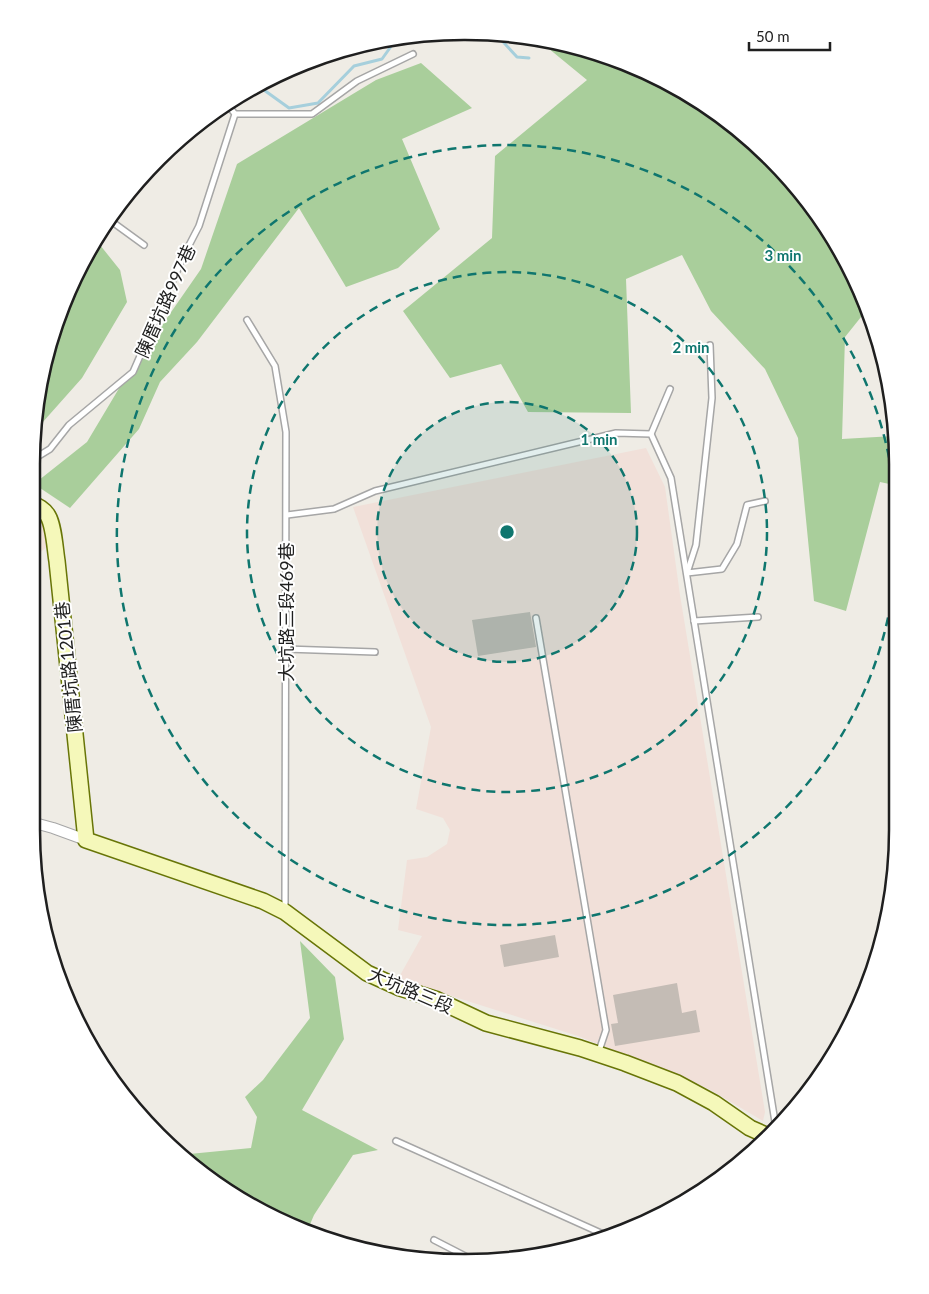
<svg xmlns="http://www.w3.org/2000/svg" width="929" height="1294" viewBox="0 0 929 1294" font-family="Lato,'Noto Sans TC',sans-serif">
<rect width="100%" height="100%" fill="#efece5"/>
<g fill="#f1e0d9">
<path d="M 646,448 L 665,487 L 680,595 L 765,1112 L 763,1121 L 709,1089 L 578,1036 L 398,979 L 422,936 L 398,930 L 407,860 L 427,857 L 447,844 L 450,830 L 443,818 L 416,809 L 431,727 L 353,507 Z"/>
<path d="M 40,518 L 49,545 L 31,560 L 31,520 Z"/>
</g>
<g fill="#a9ce9b">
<path d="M 537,39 L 577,46 L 656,76 L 728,121 L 790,179 L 853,273 L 865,312 L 845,337 L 842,439 L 894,436 L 894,485 L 880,482 L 846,611 L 814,601 L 798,438 L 765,369 L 711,311 L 682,255 L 626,279 L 631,413 L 528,412 L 501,364 L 450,378 L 403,311 L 492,238 L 495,156 L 587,80 Z"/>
<path d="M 421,63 L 472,108 L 402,139 L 440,229 L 398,268 L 346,287 L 299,208 L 197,342 L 160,382 L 139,429 L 70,508 L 34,484 L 87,442 L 124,380 L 201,269 L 237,164 L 376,80 Z"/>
<path d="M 96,240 L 120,270 L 127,302 L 82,378 L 34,432 L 40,380 L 76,283 L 82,283 L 79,275 L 89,248 Z"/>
<path d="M 300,941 L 335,977 L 344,1039 L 302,1110 L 378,1150 L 353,1155 L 314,1215 L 308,1229 L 273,1218 L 179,1155 L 251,1148 L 257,1117 L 245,1097 L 263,1080 L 310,1018 Z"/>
</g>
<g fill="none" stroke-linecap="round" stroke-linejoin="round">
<g stroke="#a6cfdc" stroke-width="3">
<path d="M 494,32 L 517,57 L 529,58"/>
<path d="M 257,85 L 289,108 L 318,103 L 354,66 L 382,59 L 397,38"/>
</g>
</g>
<g fill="#c4bcb5">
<path d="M 530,612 L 536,647 L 478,656 L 472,620 Z"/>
<path d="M 555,935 L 559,957 L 504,967 L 500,945 Z"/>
<path d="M 677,983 L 682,1013 L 696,1010 L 700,1032 L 615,1046 L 611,1024 L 618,1023 L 613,995 Z"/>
</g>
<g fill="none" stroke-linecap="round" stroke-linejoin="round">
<defs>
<g id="lane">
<path d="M 235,114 L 312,114 L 357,81 L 413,54"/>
<path d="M 111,221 L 144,245"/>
<path d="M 247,320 L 275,366 L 286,432 L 285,909"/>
<path d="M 710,345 L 712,398 L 696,545 L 687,573 L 722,569 L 737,544 L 747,505 L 765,501"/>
<path d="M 651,434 L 670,389"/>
<path d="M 32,460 L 50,449 L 69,425 L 133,372 L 185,253 L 199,226 L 235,114 L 227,104"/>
<path d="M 287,515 L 334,509 L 375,491 L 616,433 L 651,434 L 671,478 L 776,1128"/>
<path d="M 536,618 L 606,1030 L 599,1051"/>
<path d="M 694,621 L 758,617"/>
<path d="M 286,649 L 375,652"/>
<path d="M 396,1141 L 603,1234"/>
<path d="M 434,1240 L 471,1259"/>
</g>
<path id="street" d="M 31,822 L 53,828 L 86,840"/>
<path id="secondary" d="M 31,504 C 37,505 45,510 48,516 C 54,526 55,549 57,561 L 86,840 L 263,901 L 285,912 L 367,973 L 400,988 L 435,999 L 486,1023 L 580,1048 L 625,1063 L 677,1083 L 714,1103 L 750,1128 L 768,1136"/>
</defs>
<use href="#lane" stroke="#a6a6a6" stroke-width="8"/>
<use href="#street" stroke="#a6a6a6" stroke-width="12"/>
<use href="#secondary" stroke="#687507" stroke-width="18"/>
<use href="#lane" stroke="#fff" stroke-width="5"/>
<use href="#street" stroke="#fff" stroke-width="10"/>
<use href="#secondary" stroke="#f5f8ba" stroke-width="15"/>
</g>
<circle cx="507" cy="532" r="130" fill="#0f766e" fill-opacity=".12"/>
<g fill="none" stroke="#0f766e" stroke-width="2.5" stroke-dasharray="9 6">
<circle cx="507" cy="532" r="130"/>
<circle cx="507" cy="532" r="260"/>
<path d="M895 573A390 390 0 1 1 894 488"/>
</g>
<g text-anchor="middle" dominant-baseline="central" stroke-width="4" stroke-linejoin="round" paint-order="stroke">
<g font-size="18" fill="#1f1f1f" stroke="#fff">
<text transform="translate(165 301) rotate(-66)">陳厝坑路997巷</text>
<text transform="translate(286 612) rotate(-90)">大坑路三段469巷</text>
<text transform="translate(68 667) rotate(-96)">陳厝坑路1201巷</text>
<text transform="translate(411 990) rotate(23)">大坑路三段</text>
</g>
</g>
<path d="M0 0H929V1294H0ZM464 40H465A424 424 0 0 1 889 464V830A424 424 0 0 1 465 1254H464A424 424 0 0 1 40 830V464A424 424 0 0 1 464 40Z" fill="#fff" fill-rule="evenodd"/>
<path fill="none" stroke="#1f1f1f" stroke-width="2.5" d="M464 40H465A424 424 0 0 1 889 464V830A424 424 0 0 1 465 1254H464A424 424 0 0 1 40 830V464A424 424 0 0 1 464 40Z"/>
<circle cx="507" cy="532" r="8" fill="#0f766e" stroke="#fff" stroke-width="2.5"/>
<g font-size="15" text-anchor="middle" font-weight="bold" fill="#0f766e" stroke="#fff" stroke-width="4" stroke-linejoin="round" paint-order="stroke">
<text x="783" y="261">3 min</text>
<text x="691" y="353">2 min</text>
<text x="599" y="445">1 min</text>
</g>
<path d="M749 42v8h81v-8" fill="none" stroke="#1f1f1f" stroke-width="2.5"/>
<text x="756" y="42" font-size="15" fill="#1f1f1f" stroke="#ffffff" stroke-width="4" paint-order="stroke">50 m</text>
</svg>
